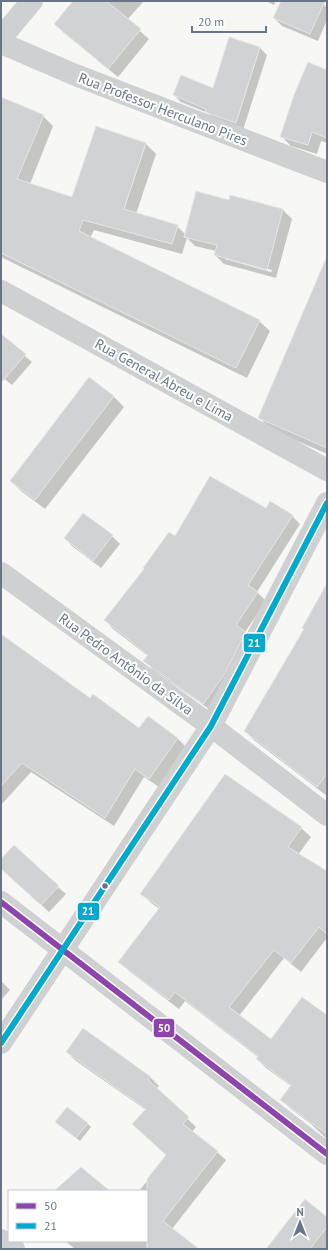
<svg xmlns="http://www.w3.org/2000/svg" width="328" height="1250" viewBox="0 0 328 1250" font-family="'PT Sans',sans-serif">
<rect width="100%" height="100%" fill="#f7f7f6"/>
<g fill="#0003" fill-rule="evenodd">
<path d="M 74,1 L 144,1 L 127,20 L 149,39 L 118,77 L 64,33 L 55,24 Z"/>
<path d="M 265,1 L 276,1 L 274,5 Z"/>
<path d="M 282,1 L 316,1 L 323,4 L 327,8 L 327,20 L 318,41 L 282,26 L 274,18 Z"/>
<path d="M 230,39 L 260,48 L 267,55 L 243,130 L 214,118 L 208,113 L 181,102 L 174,95 L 214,89 Z"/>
<path d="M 327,71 L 327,143 L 321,141 L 317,154 L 291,146 L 281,136 Z"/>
<path d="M 1,98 L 43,116 L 53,126 L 30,184 L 73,198 L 96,128 L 146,144 L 156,154 L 136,214 L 177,226 L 186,235 L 230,201 L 283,210 L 292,219 L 276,278 L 224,264 L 215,255 L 216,251 L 195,246 L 187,238 L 182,254 L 94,230 L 90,238 L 259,321 L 270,331 L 247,378 L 1,257 ZM 225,257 L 272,270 L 271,272 L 225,259 Z"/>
<path d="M 327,258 L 327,454 L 270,429 L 259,417 Z"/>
<path d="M 1,336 L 32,362 L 12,385 L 1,376 Z"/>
<path d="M 90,379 L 114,397 L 124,407 L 45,509 L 21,491 L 11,481 Z"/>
<path d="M 266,509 L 292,516 L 300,524 L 257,592 L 266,601 L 245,632 L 254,641 L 212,711 L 153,670 L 145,661 L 148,656 L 113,629 L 105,620 L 176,538 Z"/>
<path d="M 112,536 L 120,544 L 101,568 L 72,546 L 65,538 Z"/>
<path d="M 327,586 L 327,796 L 255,741 L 245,731 L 305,629 Z"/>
<path d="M 1,635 L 90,699 L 140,729 L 148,718 L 178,739 L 187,748 L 159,787 L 144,777 L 114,826 L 31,772 L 1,805 Z"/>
<path d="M 301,828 L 311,837 L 298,855 L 327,876 L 327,938 L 301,972 L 284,958 L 239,1016 L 271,1040 L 327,1016 L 327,1139 L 311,1124 L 291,1109 L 281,1099 L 291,1086 L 266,1068 L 257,1059 L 258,1057 L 185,1001 L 179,1009 L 129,971 L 120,962 L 160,909 L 151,903 L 142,894 Z"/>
<path d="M 1,860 L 58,887 L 66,894 L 49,912 L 1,868 Z"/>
<path d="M 1,981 L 10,990 L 1,1000 Z"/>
<path d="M 67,1052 L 150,1077 L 159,1086 L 156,1089 L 196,1127 L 192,1132 L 217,1152 L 226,1160 L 172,1229 L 198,1249 L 75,1249 L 65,1241 L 147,1241 L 147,1191 L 139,1191 L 167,1156 L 142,1132 L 146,1110 L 76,1061 Z"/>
<path d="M 87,1123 L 91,1127 L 80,1141 L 61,1126 Z"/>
<path d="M 327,1219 L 327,1249 L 267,1249 Z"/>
</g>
<g fill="#d1d2d3" stroke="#e6e6e6">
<path d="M 73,1 L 106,1 L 141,29 L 108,69 L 54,24 Z"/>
<path d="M 281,1 L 325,1 L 310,34 L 273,18 Z"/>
<path d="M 229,37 L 260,47 L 236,123 L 205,112 L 206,109 L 173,95 L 181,75 L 213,88 Z"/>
<path d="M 308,62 L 327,70 L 327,138 L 312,132 L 308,145 L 280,137 L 294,95 Z"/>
<path d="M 1,97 L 44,115 L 17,179 L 72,197 L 96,126 L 146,143 L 124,209 L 178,225 L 172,244 L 83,220 L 79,231 L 260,320 L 236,368 L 1,253 Z"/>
<path d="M 196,191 L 229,200 L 230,195 L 283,209 L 267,270 L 214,255 L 217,245 L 184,237 Z"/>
<path d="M 327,256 L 327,448 L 258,418 Z"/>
<path d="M 1,334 L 26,354 L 1,383 Z"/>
<path d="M 89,377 L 114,396 L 35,500 L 10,481 Z"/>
<path d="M 210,476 L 266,508 L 270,501 L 293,515 L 248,585 L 258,592 L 236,625 L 246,632 L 224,675 L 203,704 L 143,661 L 148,655 L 104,620 L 144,569 L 143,568 L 169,532 L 175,536 Z"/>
<path d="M 83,513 L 113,535 L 93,561 L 64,538 Z"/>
<path d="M 327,583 L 327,774 L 317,787 L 244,731 L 304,629 L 302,628 Z"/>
<path d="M 1,634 L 90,698 L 93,694 L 139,728 L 148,716 L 178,738 L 149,779 L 135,769 L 105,818 L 22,763 L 1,786 Z"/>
<path d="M 225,774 L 302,827 L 288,847 L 327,871 L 327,934 L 319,927 L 291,963 L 274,950 L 229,1007 L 271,1039 L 302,997 L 327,1015 L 327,1134 L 280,1100 L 291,1085 L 256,1059 L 258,1056 L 175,992 L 169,1000 L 118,962 L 160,907 L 140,894 Z"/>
<path d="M 14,845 L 59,886 L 41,905 L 1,869 L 1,859 Z"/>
<path d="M 83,1028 L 151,1077 L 148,1080 L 189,1117 L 183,1124 L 218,1151 L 163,1221 L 199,1249 L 147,1249 L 147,1179 L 166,1155 L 132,1124 L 146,1109 L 66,1052 Z"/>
<path d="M 67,1107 L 88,1123 L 76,1138 L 55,1122 Z"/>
<path d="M 81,1167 L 110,1191 L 54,1191 Z"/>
<path d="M 305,1199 L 327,1217 L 327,1227 L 310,1249 L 266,1249 Z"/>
</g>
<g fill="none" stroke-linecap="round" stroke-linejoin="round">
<g stroke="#cfd0d1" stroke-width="22">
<path d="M 1,38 L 32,1"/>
<path d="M 1,43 L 73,74 L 327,172"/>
<path d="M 1,291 L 327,470"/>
<path d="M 1,573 L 211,726 L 327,815"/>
<path d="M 1,902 L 327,1154"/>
<path d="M 1,1043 L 211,726 L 327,503"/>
<path d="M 1,1240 L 14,1249"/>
</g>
<defs>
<path id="bus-1" d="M 1,902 L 327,1154"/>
<path id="bus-2" d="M 1,1043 L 211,726 L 327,503"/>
</defs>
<use href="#bus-1" stroke="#fff" stroke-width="9"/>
<use href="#bus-2" stroke="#fff" stroke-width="9"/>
<use href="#bus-1" stroke="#8e44ad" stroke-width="6"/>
<use href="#bus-2" stroke="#00a9ce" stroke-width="6"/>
</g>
<circle fill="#677687" stroke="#fff" stroke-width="1.5" cx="105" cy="886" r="3.5"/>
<g text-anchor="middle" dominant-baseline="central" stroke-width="4" stroke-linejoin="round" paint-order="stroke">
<g font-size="14" fill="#677687" stroke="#fff">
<text transform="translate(163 109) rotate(21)">Rua Professor Herculano Pires</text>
<text transform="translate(164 380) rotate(29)">Rua General Abreu e Lima</text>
<text transform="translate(126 664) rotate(36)">Rua Pedro Antônio da Silva</text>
</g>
</g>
<g stroke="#fff" stroke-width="1.5">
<rect x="243" y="633" width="23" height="20" rx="4" fill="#00a9ce"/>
<rect x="77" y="902" width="23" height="19" rx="4" fill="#00a9ce"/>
<rect x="153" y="1018" width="22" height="20" rx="4" fill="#8e44ad"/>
</g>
<g font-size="11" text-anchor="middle" font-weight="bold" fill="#fff">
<text x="254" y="647">21</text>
<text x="88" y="915">21</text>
<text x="164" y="1032">50</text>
</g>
<rect width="328" height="1250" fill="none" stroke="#677687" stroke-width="4"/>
<rect x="8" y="1190" width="140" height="52" fill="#ffffff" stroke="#c2c8cf"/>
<rect x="16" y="1203" width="20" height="6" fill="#8e44ad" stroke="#c2c8cf"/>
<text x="44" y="1210" font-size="12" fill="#677687">50</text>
<rect x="16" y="1223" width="20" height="6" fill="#00a9ce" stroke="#c2c8cf"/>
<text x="44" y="1230" font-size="12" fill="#677687">21</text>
<g transform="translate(300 1222)" stroke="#ffffff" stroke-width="3" paint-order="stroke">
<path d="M0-3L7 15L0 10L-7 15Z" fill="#677687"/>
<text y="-6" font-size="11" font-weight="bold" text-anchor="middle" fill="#677687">N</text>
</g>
<path d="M192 26v6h74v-6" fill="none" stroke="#677687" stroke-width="2"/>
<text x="198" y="26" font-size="12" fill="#677687" stroke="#ffffff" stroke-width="3" paint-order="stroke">20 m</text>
</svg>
